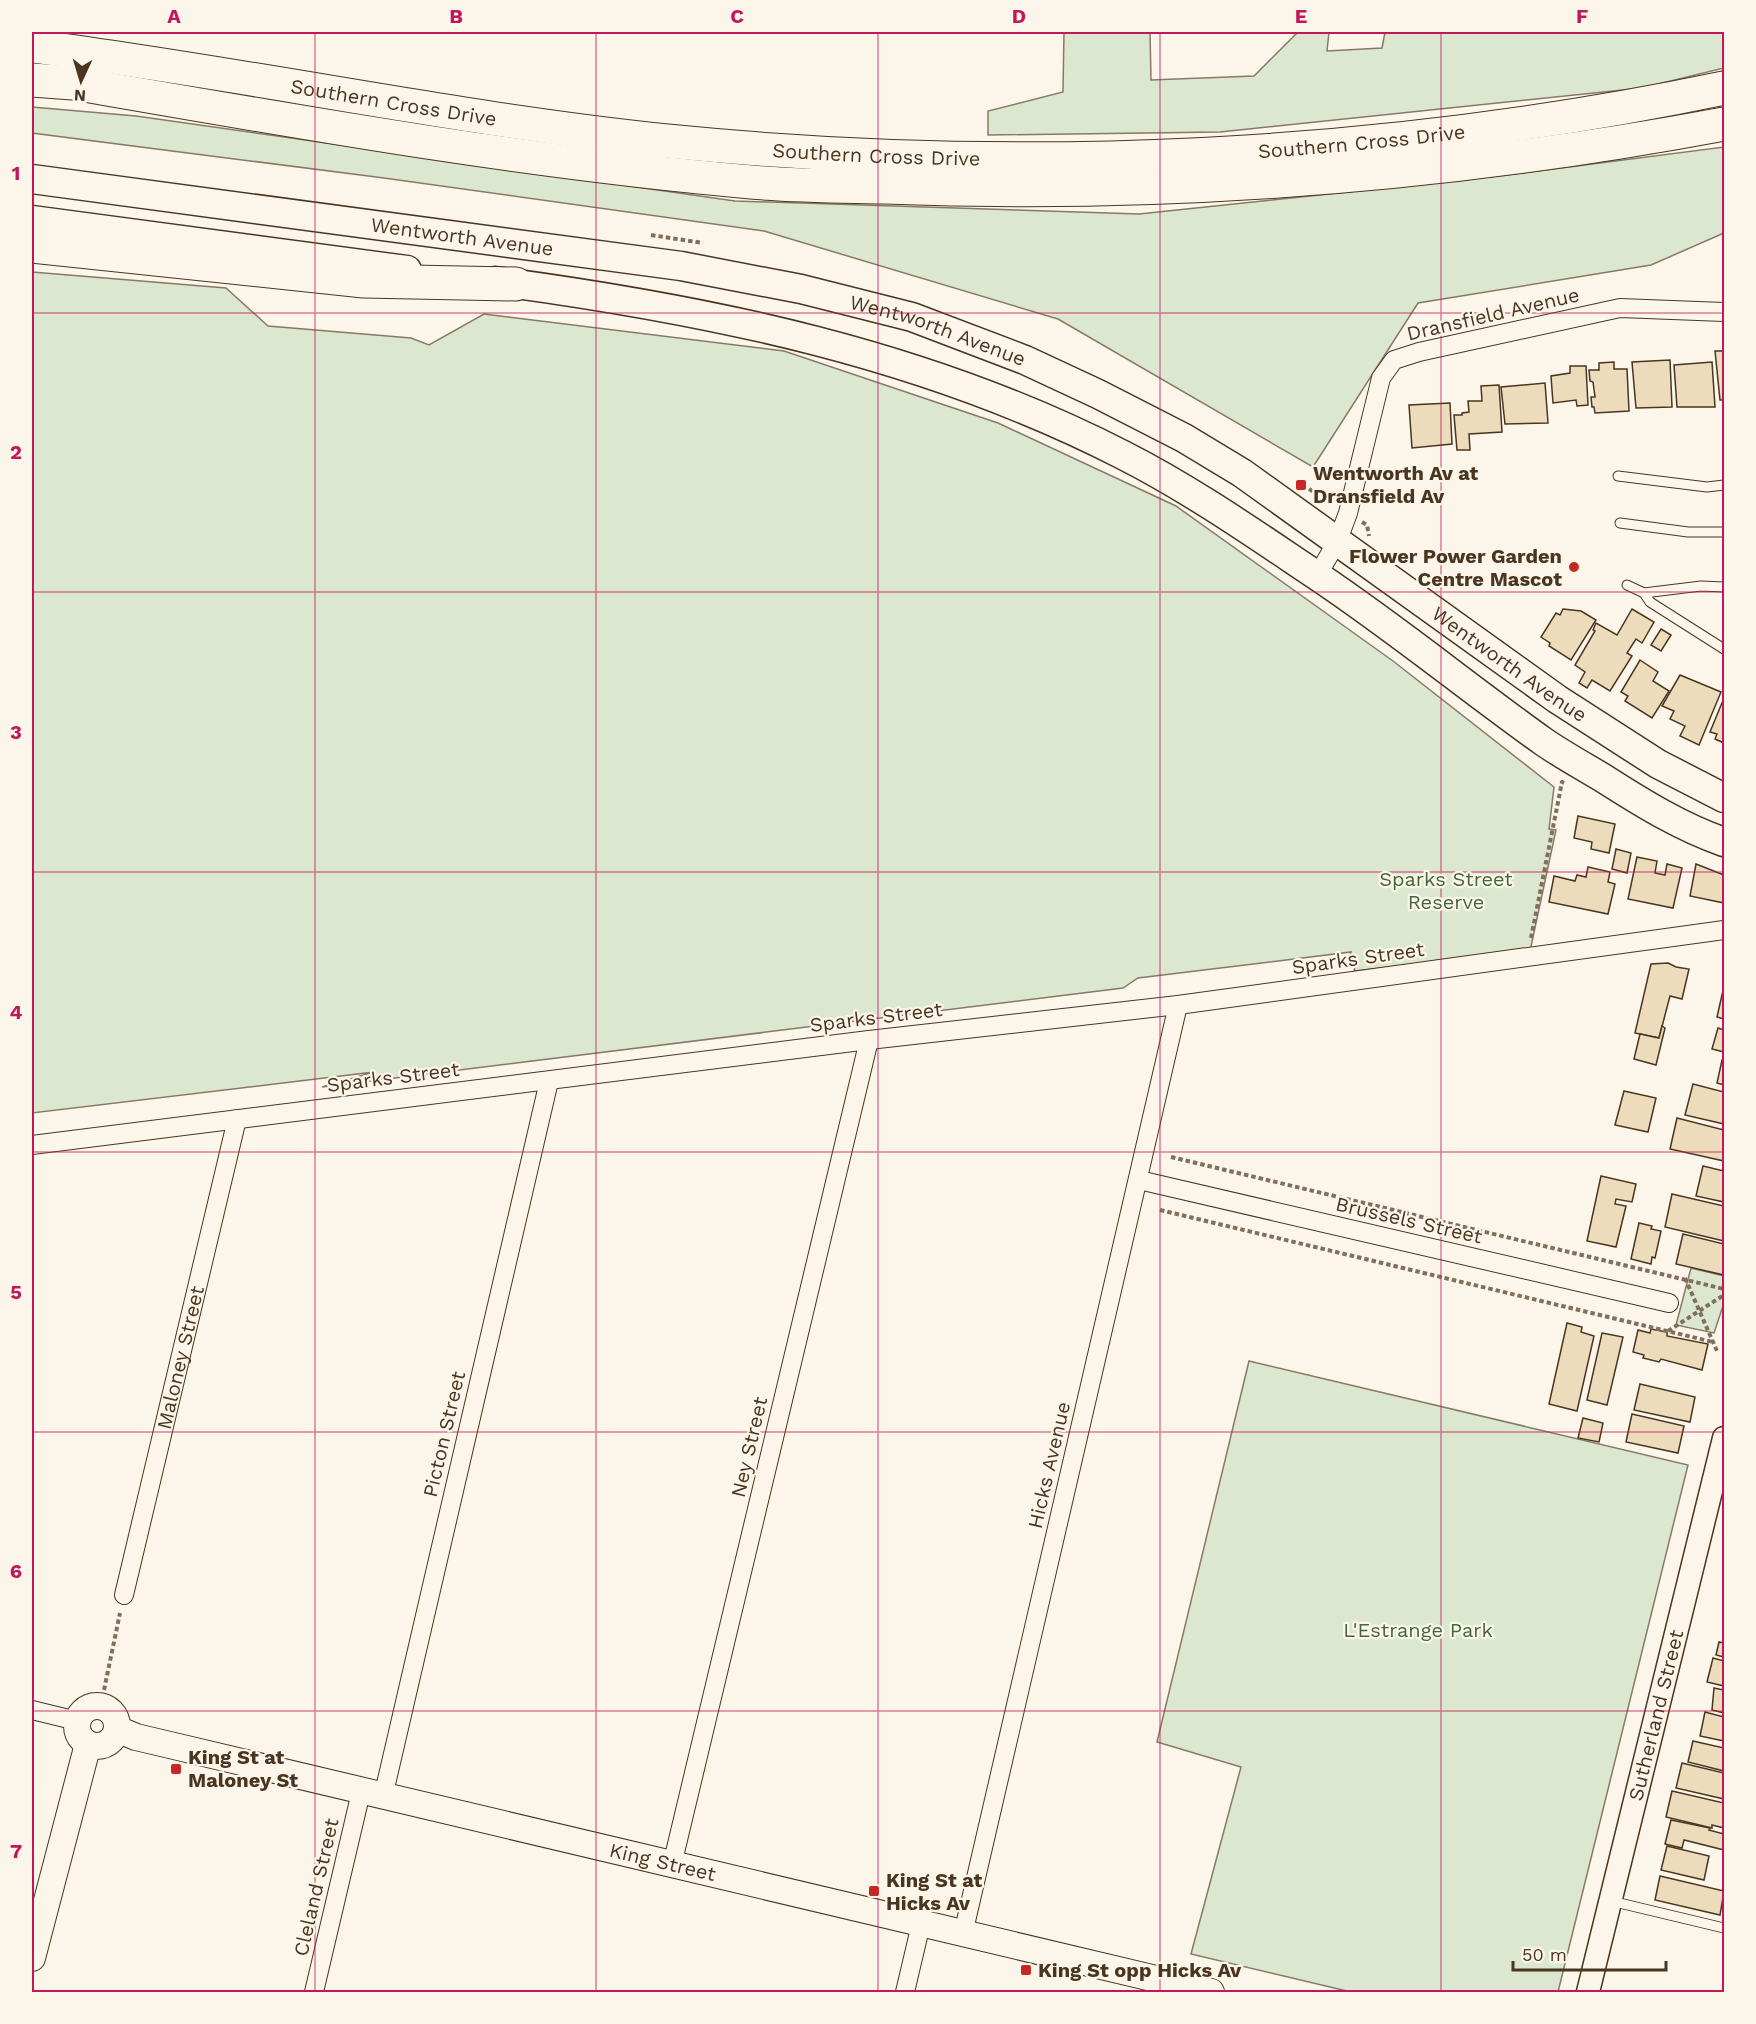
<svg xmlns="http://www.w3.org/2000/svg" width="1756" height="2024" viewBox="0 0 1756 2024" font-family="'Work Sans',sans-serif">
<rect width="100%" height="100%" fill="#fbf6e9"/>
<g fill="#dce7d0" stroke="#887966" stroke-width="1.5">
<path d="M 1064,32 L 1150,32 L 1151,80 L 1254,76 L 1298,32 L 1329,32 L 1327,51 L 1382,48 L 1385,32 L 1724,32 L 1724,68 L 1642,88 L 1220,132 L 988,135 L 988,111 L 1063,92 Z"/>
<path d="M 32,107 L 136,116 L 735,201 L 1139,214 L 1498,176 L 1724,147 L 1724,233 L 1651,265 L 1418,303 L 1313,467 L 1058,319 L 764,231 L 384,178 L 32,133 Z"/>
<path d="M 32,272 L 226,288 L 268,326 L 411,338 L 429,345 L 484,314 L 784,351 L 998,423 L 1176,506 L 1393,661 L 1554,787 L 1549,829 L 1556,830 L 1530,951 L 1354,971 L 1357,959 L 1349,960 L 1351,952 L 1138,978 L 1123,988 L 322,1087 L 374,1072 L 32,1113 Z"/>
<path d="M 1691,1268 L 1724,1276 L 1724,1303 L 1714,1333 L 1676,1325 Z"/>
<path d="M 1249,1361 L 1688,1465 L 1558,1992 L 1351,1992 L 1191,1954 L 1241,1767 L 1157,1742 Z"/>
</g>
<g fill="#ecdcbc" stroke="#4a3520" stroke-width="1.5">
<path d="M 1715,351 L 1724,351 L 1724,400 L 1720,400 Z"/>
<path d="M 1670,360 L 1672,407 L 1636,408 L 1632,362 Z"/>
<path d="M 1614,362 L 1614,369 L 1627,369 L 1629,411 L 1595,413 L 1594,407 L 1592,407 L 1591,397 L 1595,397 L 1593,382 L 1590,381 L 1589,370 L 1599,370 L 1599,363 Z"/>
<path d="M 1712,362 L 1715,407 L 1677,407 L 1674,365 Z"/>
<path d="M 1570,366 L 1586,366 L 1588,405 L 1577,406 L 1576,400 L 1553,403 L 1551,376 L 1570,373 Z"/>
<path d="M 1545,383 L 1548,423 L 1505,424 L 1501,387 Z"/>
<path d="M 1499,385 L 1502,432 L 1469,434 L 1470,450 L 1457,450 L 1454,415 L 1462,415 L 1462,413 L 1469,412 L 1468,401 L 1482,401 L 1481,386 Z"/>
<path d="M 1450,403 L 1452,444 L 1412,448 L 1409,405 Z"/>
<path d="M 1563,609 L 1581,611 L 1596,620 L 1571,660 L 1549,646 L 1550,643 L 1541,637 L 1556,613 L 1560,615 Z"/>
<path d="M 1632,609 L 1654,622 L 1642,643 L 1636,639 L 1627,653 L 1632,656 L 1610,691 L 1592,680 L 1587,688 L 1579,683 L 1585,672 L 1575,665 L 1595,631 L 1593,630 L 1596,623 L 1617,635 Z"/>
<path d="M 1661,629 L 1671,635 L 1661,651 L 1651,645 Z"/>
<path d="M 1640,660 L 1658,672 L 1653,681 L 1669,691 L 1652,718 L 1625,701 L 1628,696 L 1621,692 Z"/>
<path d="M 1680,675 L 1721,692 L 1699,745 L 1680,736 L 1685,726 L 1670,719 L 1674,711 L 1662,706 Z"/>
<path d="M 1724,698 L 1724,743 L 1715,739 L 1717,734 L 1710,732 Z"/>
<path d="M 1578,816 L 1615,824 L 1609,853 L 1591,849 L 1592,842 L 1574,838 Z"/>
<path d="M 1616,849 L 1631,853 L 1627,873 L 1612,869 Z"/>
<path d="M 1637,857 L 1657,861 L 1655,873 L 1665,875 L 1667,864 L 1682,868 L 1673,908 L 1628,899 Z"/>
<path d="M 1696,864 L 1724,875 L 1724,903 L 1690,896 Z"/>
<path d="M 1588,867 L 1610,872 L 1608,882 L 1615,884 L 1608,914 L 1549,902 L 1554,876 L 1575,881 L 1577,875 L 1586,877 Z"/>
<path d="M 1668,963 L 1676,967 L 1689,969 L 1682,999 L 1670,996 L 1659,1038 L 1635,1033 L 1651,964 Z"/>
<path d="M 1724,986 L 1724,1019 L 1717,1017 Z"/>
<path d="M 1662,1026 L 1665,1028 L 1656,1065 L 1634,1059 L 1640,1034 L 1659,1038 Z"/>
<path d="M 1718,1028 L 1724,1030 L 1724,1052 L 1712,1049 Z"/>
<path d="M 1722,1060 L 1724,1061 L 1724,1085 L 1717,1083 Z"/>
<path d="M 1693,1084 L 1724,1092 L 1724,1124 L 1685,1115 Z"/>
<path d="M 1624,1091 L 1656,1098 L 1648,1132 L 1615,1125 Z"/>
<path d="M 1677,1118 L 1724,1130 L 1724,1161 L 1670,1149 Z"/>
<path d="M 1703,1166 L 1724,1171 L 1724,1202 L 1696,1196 Z"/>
<path d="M 1601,1176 L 1636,1184 L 1632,1202 L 1616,1199 L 1615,1204 L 1626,1206 L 1616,1247 L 1587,1241 Z"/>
<path d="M 1672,1194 L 1724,1206 L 1724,1241 L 1665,1227 Z"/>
<path d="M 1639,1223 L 1652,1226 L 1651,1229 L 1661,1231 L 1655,1258 L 1652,1257 L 1651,1264 L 1631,1259 Z"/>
<path d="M 1683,1234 L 1724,1244 L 1724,1275 L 1676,1264 Z"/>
<path d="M 1567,1323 L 1582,1327 L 1581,1332 L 1594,1336 L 1577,1411 L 1549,1404 Z"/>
<path d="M 1651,1329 L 1667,1332 L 1667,1336 L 1708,1344 L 1702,1370 L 1661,1359 L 1659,1362 L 1643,1358 L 1644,1355 L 1633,1352 L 1638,1330 L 1650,1333 Z"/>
<path d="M 1602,1333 L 1623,1337 L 1607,1405 L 1587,1400 Z"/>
<path d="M 1640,1384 L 1695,1397 L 1690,1422 L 1634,1410 Z"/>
<path d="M 1632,1414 L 1684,1426 L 1678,1453 L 1626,1442 Z"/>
<path d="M 1583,1418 L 1603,1423 L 1599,1442 L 1578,1438 Z"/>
<path d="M 1724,1641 L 1724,1657 L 1716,1655 L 1719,1642 L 1724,1643 Z"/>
<path d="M 1713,1658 L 1724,1661 L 1724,1686 L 1707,1682 Z"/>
<path d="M 1714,1688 L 1724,1690 L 1724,1713 L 1712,1710 Z"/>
<path d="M 1705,1712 L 1724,1717 L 1724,1741 L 1700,1736 Z"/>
<path d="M 1693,1741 L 1724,1748 L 1724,1771 L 1688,1762 Z"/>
<path d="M 1682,1763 L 1724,1773 L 1724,1799 L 1676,1788 Z"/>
<path d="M 1672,1791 L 1724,1803 L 1724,1828 L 1712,1825 L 1712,1828 L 1666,1817 Z"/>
<path d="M 1671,1820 L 1710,1828 L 1709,1830 L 1724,1834 L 1724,1850 L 1684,1840 L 1682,1848 L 1665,1844 Z"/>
<path d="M 1667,1846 L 1709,1856 L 1704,1880 L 1661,1870 Z"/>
<path d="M 1660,1876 L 1724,1891 L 1720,1915 L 1655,1900 Z"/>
</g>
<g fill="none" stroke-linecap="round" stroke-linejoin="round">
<defs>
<g id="service">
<path d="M 1618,476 L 1707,487 L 1724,485"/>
<path d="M 1620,523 L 1688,532 L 1724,532"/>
<path d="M 1627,585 L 1644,593 L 1701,586 L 1724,587"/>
<path d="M 1644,593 L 1650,602 L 1724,649"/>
<path d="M 1611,1901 L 1724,1928"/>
</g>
<g id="minor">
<path d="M 1317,576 L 1338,540 L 1348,513 L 1381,378 L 1394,360 L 1419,352 L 1620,308 L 1724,312"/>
<path d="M 32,1145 L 869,1040 L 1178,1005 L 1724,930"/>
<path d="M 1139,1180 L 1669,1303"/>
<path id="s1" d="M 124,1595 L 237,1119"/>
<path d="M 32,1710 L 77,1721"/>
<path d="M 383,1797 L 549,1081"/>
<path d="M 672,1865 L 869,1040"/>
<path d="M 963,1934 L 1178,1005"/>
<path d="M 314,1992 L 361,1792"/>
<path d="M 905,1992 L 921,1924"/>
</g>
<g id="tertiary">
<path id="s2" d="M 1588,1992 L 1724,1438"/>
</g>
<g id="secondary">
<circle cx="97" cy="1726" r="20"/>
<path id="s3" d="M 117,1729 L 136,1737 L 1211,1992"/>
<path d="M 32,1958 L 88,1744"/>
</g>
<g id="primary">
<path id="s4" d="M 32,179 L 681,266 L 801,289 L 912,317 L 1025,360 L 1098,394 L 1184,438 L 1242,473 L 1557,699 L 1658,764 L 1724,798"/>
<path d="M 32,220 L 407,270"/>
<path d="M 495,281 C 712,310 926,354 1123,455 C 1190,489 1253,533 1316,575 C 1394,627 1467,687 1544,742 C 1563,755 1583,766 1603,778 C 1642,803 1681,827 1724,842"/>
</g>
<g id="motorway">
<path id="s5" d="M 32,46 C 244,73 454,119 667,141 C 1019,176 1378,160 1724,88"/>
<path d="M 32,80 L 73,83 C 298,122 523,162 751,182 C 795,186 840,186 884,187 C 1168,198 1446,176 1724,124"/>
<path d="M 32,246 L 364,281 L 516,284"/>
</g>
</defs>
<use href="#service" stroke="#4a3520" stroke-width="11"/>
<use href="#minor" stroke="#4a3520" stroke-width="20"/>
<use href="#tertiary" stroke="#4a3520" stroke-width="25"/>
<use href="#secondary" stroke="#4a3520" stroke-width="28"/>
<use href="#primary" stroke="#4a3520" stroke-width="31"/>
<use href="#motorway" stroke="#4a3520" stroke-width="35"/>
<g stroke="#7f6f5c" stroke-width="4" stroke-dasharray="4.5 3" stroke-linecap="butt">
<path d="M 651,235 L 703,243"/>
<path d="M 1309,489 L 1333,504"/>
<path d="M 1362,522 L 1367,525 L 1369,536"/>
<path d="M 1531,938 L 1562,782 L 1564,783"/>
<path d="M 1171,1157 L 1724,1289"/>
<path d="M 1160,1210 L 1713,1342"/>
<path d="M 1685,1278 L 1717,1351"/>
<path d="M 1668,1331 L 1724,1295"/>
<path d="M 104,1690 L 120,1613"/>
</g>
<use href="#service" stroke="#fbf6e9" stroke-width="9"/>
<use href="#minor" stroke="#fbf6e9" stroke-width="18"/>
<use href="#tertiary" stroke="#fbf6e9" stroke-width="22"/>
<use href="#secondary" stroke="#fbf6e9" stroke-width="26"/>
<use href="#primary" stroke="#fbf6e9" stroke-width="28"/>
<use href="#motorway" stroke="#fbf6e9" stroke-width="33"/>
</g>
<path fill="none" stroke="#c2185b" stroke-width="1.5" stroke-opacity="0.55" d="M 315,32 L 315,1992M 596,32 L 596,1992M 878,32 L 878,1992M 1160,32 L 1160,1992M 1441,32 L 1441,1992M 32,313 L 1724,313M 32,592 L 1724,592M 32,872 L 1724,872M 32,1152 L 1724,1152M 32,1432 L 1724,1432M 32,1711 L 1724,1711"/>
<g fill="#c62828" stroke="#fbf6e9" stroke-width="2">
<rect x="1295" y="479" width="12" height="12" rx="3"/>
<circle cx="1574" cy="567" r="6"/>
<rect x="170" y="1763" width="12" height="12" rx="3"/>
<rect x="868" y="1885" width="12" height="12" rx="3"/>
<rect x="1020" y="1964" width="12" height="12" rx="3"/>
</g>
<g text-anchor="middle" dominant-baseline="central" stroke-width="4.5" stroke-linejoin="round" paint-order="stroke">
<g font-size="20" fill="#4a3520" stroke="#fbf6e9">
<text stroke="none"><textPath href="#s5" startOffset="366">Southern Cross Drive</textPath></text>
<text stroke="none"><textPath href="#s5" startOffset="1338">Southern Cross Drive</textPath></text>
<text stroke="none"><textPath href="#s5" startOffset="852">Southern Cross Drive</textPath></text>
<text stroke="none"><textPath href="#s4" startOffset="434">Wentworth Avenue</textPath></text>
<text transform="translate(1493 314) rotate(-13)">Dransfield Avenue</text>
<text stroke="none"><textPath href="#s4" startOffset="920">Wentworth Avenue</textPath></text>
<text stroke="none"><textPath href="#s4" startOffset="1586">Wentworth Avenue</textPath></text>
<text transform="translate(1358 958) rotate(-8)">Sparks Street</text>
<text transform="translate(876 1017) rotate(-7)">Sparks Street</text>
<text transform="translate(393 1077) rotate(-7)">Sparks Street</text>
<text transform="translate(1409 1220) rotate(13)">Brussels Street</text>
<text stroke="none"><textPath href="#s1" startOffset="244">Maloney Street</textPath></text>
<text transform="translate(444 1434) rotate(-77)">Picton Street</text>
<text transform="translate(749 1447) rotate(-77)">Ney Street</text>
<text transform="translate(1049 1465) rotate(-77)">Hicks Avenue</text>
<text stroke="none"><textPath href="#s2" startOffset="285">Sutherland Street</textPath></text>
<text stroke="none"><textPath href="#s3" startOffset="562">King Street</textPath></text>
<text transform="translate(316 1887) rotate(-77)">Cleland Street</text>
</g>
<g font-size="20" font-weight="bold" fill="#4a3520" stroke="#fbf6e9" text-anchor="start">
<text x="1313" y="473">Wentworth Av at<tspan x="1313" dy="23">Dransfield Av</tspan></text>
<text x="1562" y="556" text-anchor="end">Flower Power Garden<tspan x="1562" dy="23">Centre Mascot</tspan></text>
<text x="188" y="1757">King St at<tspan x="188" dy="23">Maloney St</tspan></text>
<text x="886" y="1880">King St at<tspan x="886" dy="23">Hicks Av</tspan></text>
<text x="1038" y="1970">King St opp Hicks Av</text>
</g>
<g font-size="20" fill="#436837" stroke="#fbf6e9">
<text x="1446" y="879">Sparks Street<tspan x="1446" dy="23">Reserve</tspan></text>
<text x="1418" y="1630">L'Estrange Park</text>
</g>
</g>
<rect width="1756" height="2024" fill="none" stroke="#fbf6e9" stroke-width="66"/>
<g transform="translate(81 81) rotate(184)" stroke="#fbf6e9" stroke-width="4.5" paint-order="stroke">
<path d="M0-4.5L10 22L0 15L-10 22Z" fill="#4a3520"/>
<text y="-9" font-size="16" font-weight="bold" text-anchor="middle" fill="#4a3520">N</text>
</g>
<path d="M1513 1961v9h153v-9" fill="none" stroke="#4a3520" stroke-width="3"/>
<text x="1522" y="1961" font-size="18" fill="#4a3520" stroke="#fbf6e9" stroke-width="4.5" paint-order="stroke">50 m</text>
<rect x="33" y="33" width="1690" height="1958" fill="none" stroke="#c2185b" stroke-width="2"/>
<g font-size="20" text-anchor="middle" font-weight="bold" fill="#c2185b">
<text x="174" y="23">A</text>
<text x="456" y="23">B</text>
<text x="737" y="23">C</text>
<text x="1019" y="23">D</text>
<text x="1301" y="23">E</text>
<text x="1582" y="23">F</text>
<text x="16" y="180">1</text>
<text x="16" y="459">2</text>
<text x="16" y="739">3</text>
<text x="16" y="1019">4</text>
<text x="16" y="1299">5</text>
<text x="16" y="1578">6</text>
<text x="16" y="1858">7</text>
</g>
</svg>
